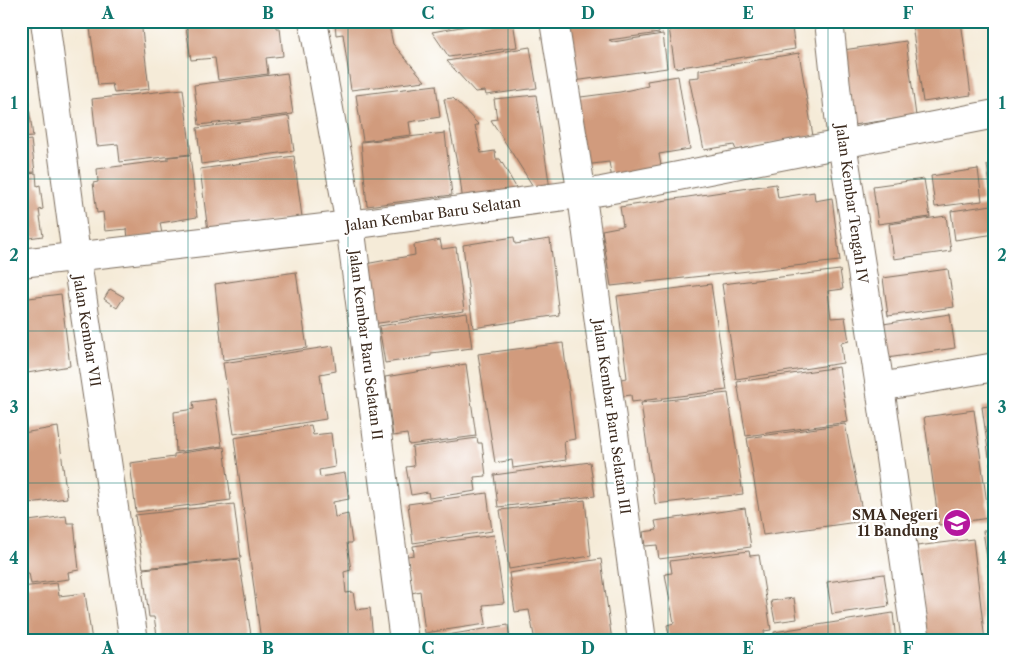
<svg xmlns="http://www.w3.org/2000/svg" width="1016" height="662" viewBox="0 0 1016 662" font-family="'Libre Caslon Text',serif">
<rect width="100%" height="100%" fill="#fff"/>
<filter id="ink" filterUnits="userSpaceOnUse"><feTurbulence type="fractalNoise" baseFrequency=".02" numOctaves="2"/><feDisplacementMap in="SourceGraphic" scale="10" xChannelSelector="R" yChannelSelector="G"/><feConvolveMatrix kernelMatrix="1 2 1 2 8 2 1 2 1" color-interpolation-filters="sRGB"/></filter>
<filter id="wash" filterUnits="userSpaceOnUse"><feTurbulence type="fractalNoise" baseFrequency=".0096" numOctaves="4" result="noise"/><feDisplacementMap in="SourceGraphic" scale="20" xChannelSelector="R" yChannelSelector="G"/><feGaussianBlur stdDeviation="1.12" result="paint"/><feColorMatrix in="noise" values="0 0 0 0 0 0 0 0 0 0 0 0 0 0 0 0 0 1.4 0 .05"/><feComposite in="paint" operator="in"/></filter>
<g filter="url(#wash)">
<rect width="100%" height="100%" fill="#f5ebd8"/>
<g id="blocks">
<g fill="#d19b7d">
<path d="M 89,21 L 141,21 L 149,89 L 114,93 L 112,84 L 98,85 Z"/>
<path d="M 185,21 L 275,21 L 276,28 L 280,28 L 283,56 L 266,58 L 268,74 L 218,80 L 215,58 L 191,60 Z"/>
<path d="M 335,21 L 388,21 L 393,44 L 425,81 L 351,90 L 343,34 L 336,35 Z"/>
<path d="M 437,21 L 462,21 L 462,22 L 437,26 Z"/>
<path d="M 495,21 L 513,21 L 517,47 L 449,57 L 432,32 Z"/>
<path d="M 561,21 L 657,21 L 659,33 L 609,40 L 613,42 L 663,34 L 667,68 L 574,81 Z"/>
<path d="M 668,21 L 791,21 L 795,49 L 675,68 Z"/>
<path d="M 939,21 L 961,21 L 971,95 L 923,102 L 912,25 Z"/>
<path d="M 906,41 L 916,116 L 853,125 L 843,50 Z"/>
<path d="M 530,47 L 537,88 L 486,95 L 485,91 L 475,92 L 447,61 Z"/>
<path d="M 799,53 L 813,136 L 736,150 L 734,145 L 704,150 L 689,78 L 699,77 L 699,70 Z"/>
<path d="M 287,73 L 293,114 L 199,125 L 194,85 Z"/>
<path d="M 678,76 L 690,149 L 659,154 L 662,171 L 612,179 L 609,162 L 584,165 L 573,98 L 620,92 L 648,86 L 647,81 Z"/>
<path d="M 436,85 L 440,117 L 409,122 L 411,135 L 363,141 L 356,95 Z"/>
<path d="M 183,89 L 191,154 L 120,162 L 118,144 L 97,146 L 92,99 Z"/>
<path d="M 27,91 L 33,137 L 21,138 L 21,92 Z"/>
<path d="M 536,95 L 550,189 L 536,191 L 491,120 L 497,119 L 494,99 Z"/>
<path d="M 453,98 L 479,125 L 475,125 L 481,153 L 495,151 L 496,159 L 500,159 L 522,198 L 463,203 L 460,178 L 444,99 Z"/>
<path d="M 289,116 L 294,151 L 201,164 L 197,128 Z"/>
<path d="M 445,133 L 452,195 L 367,206 L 361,142 Z"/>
<path d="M 31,140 L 35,172 L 21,173 L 21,141 Z"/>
<path d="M 190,155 L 197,217 L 160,223 L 162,234 L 128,239 L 127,229 L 105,231 L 103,212 L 97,213 L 93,183 L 98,182 L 97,169 L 168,160 L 168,157 Z"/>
<path d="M 294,156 L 302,217 L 208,231 L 200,169 Z"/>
<path d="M 995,164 L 995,201 L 992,202 L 987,165 Z"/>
<path d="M 978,169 L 982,201 L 935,207 L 931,176 Z"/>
<path d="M 36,173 L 37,186 L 40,185 L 43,209 L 39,210 L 43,236 L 21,239 L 21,175 Z"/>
<path d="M 924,179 L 930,217 L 878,224 L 873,186 Z"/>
<path d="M 776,184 L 778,198 L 814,192 L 815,201 L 832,198 L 840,261 L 611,286 L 602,230 L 623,226 L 620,207 Z"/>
<path d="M 992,205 L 995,234 L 955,240 L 951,211 Z"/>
<path d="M 946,216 L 951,251 L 894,259 L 889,224 Z"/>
<path d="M 514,237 L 515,244 L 550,239 L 559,315 L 473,328 L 463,245 Z"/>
<path d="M 440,240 L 442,249 L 456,247 L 464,311 L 372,324 L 365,264 L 415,255 L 414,245 Z"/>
<path d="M 948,269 L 954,307 L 888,316 L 883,278 Z"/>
<path d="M 840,270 L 843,289 L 828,291 L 831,318 L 845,317 L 849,341 L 841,343 L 843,363 L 736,379 L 722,284 Z"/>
<path d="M 296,272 L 307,348 L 223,360 L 215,284 Z"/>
<path d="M 711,284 L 727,390 L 632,402 L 631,395 L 618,397 L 615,380 L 627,378 L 617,296 Z"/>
<path d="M 110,289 L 124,297 L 117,308 L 104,299 Z"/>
<path d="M 61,294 L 70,366 L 21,374 L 21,299 Z"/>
<path d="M 467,313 L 472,348 L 431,353 L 431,356 L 385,363 L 379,326 Z"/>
<path d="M 950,314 L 955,348 L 887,358 L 883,324 Z"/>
<path d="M 563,343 L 575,439 L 564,441 L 566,460 L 513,468 L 512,460 L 495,463 L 478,354 Z"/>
<path d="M 333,346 L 336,371 L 320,374 L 326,419 L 234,434 L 223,363 Z"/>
<path d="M 466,364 L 476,436 L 409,445 L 407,434 L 393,436 L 385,377 Z"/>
<path d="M 839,367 L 848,422 L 746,436 L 737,382 Z"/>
<path d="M 728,393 L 743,494 L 655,504 L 641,403 Z"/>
<path d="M 215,399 L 222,446 L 176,452 L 174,412 L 194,409 L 193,402 Z"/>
<path d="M 995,405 L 995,457 L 989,457 L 982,407 Z"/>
<path d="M 974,410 L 989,518 L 939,525 L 924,417 Z"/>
<path d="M 845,424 L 864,521 L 763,535 L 747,438 Z"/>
<path d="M 21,425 L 23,433 L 58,427 L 67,498 L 21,504 Z"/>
<path d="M 311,425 L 313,435 L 331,433 L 335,467 L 319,470 L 320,477 L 345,473 L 349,499 L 333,502 L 335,517 L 348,514 L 352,543 L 347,543 L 351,570 L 344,572 L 346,593 L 353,592 L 356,610 L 370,608 L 373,638 L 356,641 L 261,641 L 234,438 Z"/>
<path d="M 477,438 L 478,443 L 482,443 L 486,476 L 474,477 L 476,491 L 429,498 L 428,492 L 411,495 L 406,467 L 414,466 L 412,447 Z"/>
<path d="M 224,447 L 231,500 L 136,512 L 130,463 L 174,457 L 174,454 Z"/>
<path d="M 590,462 L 595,496 L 498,507 L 494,475 Z"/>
<path d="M 990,463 L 995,463 L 995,491 L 994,491 Z"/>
<path d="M 487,493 L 492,531 L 413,543 L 408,504 Z"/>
<path d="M 585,500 L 591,556 L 509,569 L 500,510 Z"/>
<path d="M 234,504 L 241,558 L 143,568 L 135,515 Z"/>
<path d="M 745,508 L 751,547 L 659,559 L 657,545 L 645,546 L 643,532 L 657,530 L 655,521 Z"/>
<path d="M 66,516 L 67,523 L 74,523 L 79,570 L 68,572 L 69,579 L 31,584 L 29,573 L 21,573 L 21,522 Z"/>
<path d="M 995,530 L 995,604 L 994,604 L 983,531 Z"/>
<path d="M 494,535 L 504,603 L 483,605 L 486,624 L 425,633 L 420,591 L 412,593 L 407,556 L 414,555 L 413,546 Z"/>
<path d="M 973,539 L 985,641 L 929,641 L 917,546 Z"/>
<path d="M 749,551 L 750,556 L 759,555 L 771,630 L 764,631 L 765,641 L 670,641 L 667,625 L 674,623 L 665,574 L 672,573 L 670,561 Z"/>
<path d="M 239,559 L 252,641 L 158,641 L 154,617 L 149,617 L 143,569 Z"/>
<path d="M 601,559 L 612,641 L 535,641 L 529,610 L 515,612 L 509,573 Z"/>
<path d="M 884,574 L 889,606 L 832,614 L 827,582 Z"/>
<path d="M 57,583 L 59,596 L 85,593 L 92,641 L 21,641 L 21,587 Z"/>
<path d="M 794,598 L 797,619 L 775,622 L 771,601 Z"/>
<path d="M 893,613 L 896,641 L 775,641 L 774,632 Z"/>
<path d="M 508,625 L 510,641 L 442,641 L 441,636 Z"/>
</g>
</g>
</g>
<g filter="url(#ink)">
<use href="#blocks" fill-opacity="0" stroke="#7c6e5f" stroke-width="1"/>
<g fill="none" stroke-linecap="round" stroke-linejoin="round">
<defs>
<g id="street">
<path d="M 45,21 L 76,255 L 134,641"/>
<path d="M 313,21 L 350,225 L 404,641"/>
<path d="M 554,21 L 581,189 L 642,641"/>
<path d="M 829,21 L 842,143 L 880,387 L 916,641"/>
<path d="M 21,263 L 350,225 L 602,191 L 995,114"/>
<path d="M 880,387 L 995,367"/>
</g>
</defs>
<use href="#street" stroke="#7c6e5f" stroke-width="30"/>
<use href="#street" stroke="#fff" stroke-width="28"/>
</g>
</g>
<path fill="none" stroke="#0f766e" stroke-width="1" stroke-opacity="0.55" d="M 188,21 L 188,641M 348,21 L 348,641M 508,21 L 508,641M 668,21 L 668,641M 828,21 L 828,641M 21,179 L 995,179M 21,331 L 995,331M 21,483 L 995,483"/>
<defs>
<symbol id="school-disc" viewBox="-11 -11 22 22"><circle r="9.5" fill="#b5179e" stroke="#fff"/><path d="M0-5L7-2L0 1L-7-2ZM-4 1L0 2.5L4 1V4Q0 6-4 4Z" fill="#fff"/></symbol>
</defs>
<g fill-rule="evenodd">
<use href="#school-disc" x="941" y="507" width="32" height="32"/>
</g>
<g text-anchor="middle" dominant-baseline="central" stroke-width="4.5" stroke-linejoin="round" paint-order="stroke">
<g font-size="14" fill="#3b2a1e" stroke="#fff">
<text transform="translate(852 204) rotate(82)">Jalan Kembar Tengah IV</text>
<text transform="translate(433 214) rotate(-8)">Jalan Kembar Baru Selatan</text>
<text transform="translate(87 331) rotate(81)">Jalan Kembar VII</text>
<text transform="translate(366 345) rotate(83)">Jalan Kembar Baru Selatan II</text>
<text transform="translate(612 417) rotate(82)">Jalan Kembar Baru Selatan III</text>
</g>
<g font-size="14" font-weight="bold" fill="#3b2a1e" stroke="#fff" text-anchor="end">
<text x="938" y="515">SMA Negeri<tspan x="938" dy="16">11 Bandung</tspan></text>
</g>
</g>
<rect width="1016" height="662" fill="none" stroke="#fff" stroke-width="55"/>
<rect x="28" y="28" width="960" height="606" fill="none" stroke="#0f766e" stroke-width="2"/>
<g font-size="16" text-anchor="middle" font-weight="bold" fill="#0f766e">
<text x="108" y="19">A</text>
<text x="268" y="19">B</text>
<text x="428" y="19">C</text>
<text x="588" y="19">D</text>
<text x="748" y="19">E</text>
<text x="908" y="19">F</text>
<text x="14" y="109">1</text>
<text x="1002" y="109">1</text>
<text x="14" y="261">2</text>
<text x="1002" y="261">2</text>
<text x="14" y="413">3</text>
<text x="1002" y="413">3</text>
<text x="14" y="564">4</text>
<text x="1002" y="564">4</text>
<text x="108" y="654">A</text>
<text x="268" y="654">B</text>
<text x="428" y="654">C</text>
<text x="588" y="654">D</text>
<text x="748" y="654">E</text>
<text x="908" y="654">F</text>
</g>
</svg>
